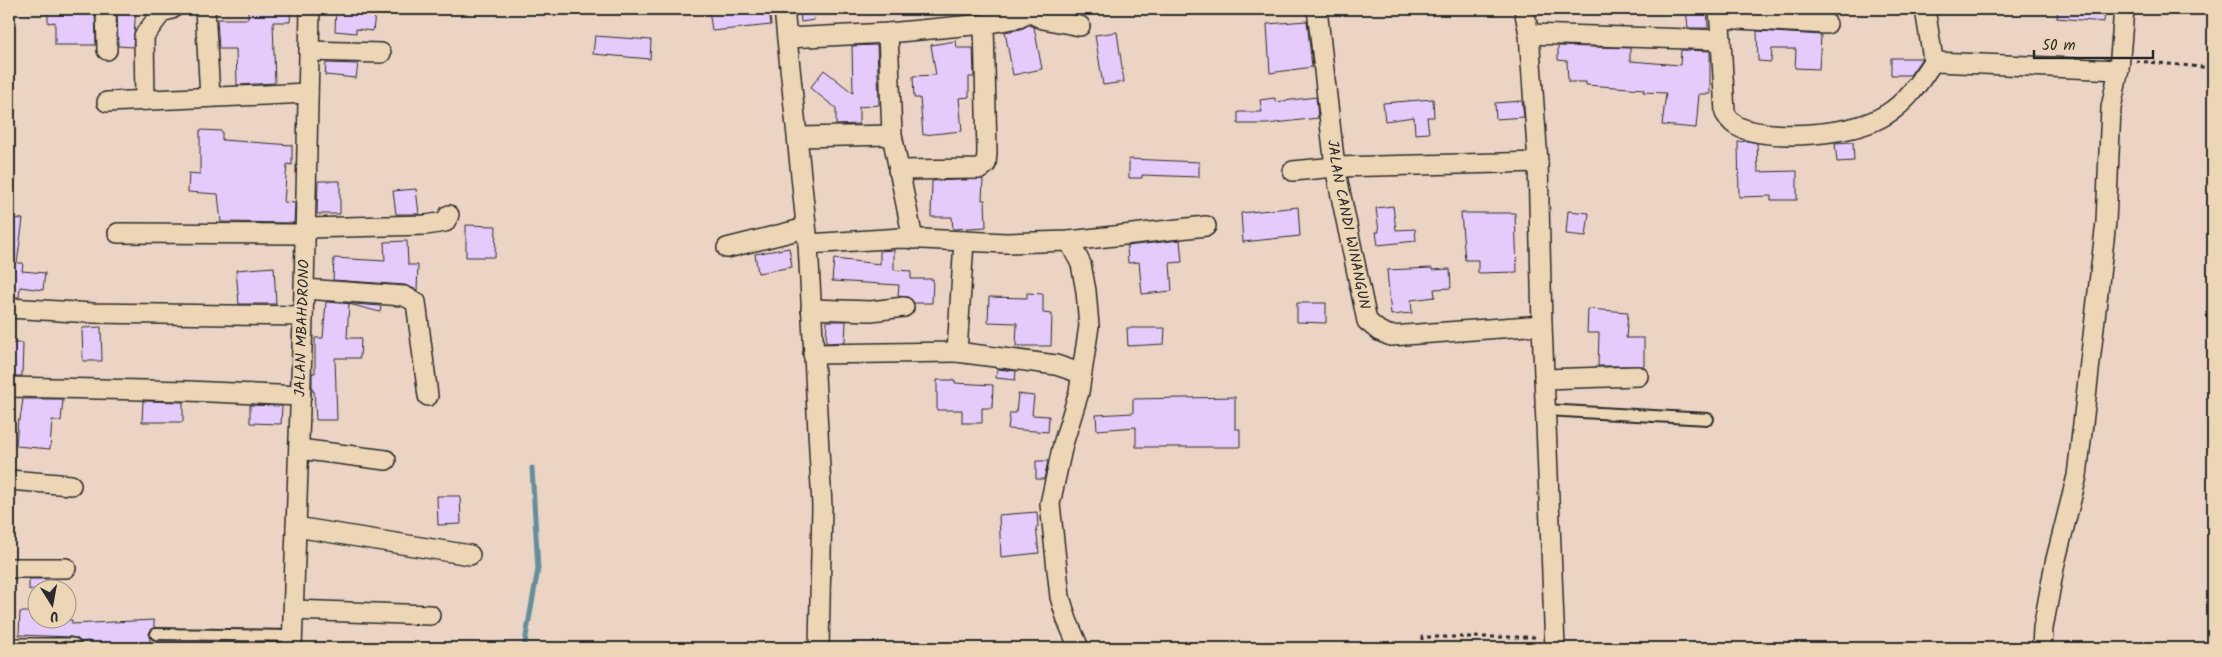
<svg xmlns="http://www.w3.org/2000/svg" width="2222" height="657" viewBox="0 0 2222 657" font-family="Kalam,sans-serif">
<rect width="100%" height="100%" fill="#ebd4c4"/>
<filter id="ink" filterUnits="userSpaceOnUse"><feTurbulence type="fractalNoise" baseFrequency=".02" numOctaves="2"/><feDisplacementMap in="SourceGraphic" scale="10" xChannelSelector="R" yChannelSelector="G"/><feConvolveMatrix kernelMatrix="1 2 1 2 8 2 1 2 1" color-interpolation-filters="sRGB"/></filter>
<g filter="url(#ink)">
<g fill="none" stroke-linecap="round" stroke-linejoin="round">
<path stroke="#628f9c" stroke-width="5" d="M 524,648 L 538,569 L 532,468"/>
</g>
<g fill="#e5cbfb" stroke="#2b2b2b">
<path d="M 48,9 L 95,9 L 96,45 L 55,45 L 55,22 L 48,23 Z"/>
<path d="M 117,9 L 136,9 L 133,47 L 118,46 Z"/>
<path d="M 248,9 L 291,9 L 290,22 L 273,22 L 275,83 L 237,85 L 236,49 L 219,49 L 217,19 L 248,19 Z"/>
<path d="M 336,9 L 358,9 L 358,12 L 375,14 L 373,31 L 356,29 L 356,33 L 335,31 Z"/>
<path d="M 709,9 L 769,9 L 771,25 L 712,31 Z"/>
<path d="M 800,9 L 813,9 L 814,20 L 801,22 Z"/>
<path d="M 1686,9 L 1707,9 L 1708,28 L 1688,28 Z"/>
<path d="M 2058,9 L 2105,9 L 2104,22 L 2057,18 Z"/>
<path d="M 1307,21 L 1312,67 L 1270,73 L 1267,24 Z"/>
<path d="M 1029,25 L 1034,27 L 1042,69 L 1013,75 L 1005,32 L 1021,29 Z"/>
<path d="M 1757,31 L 1821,35 L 1819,69 L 1795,68 L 1796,49 L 1772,49 L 1771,62 L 1758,61 Z"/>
<path d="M 1117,32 L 1124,82 L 1103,85 L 1095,35 Z"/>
<path d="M 595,36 L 651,40 L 650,59 L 593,54 Z"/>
<path d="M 956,41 L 957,48 L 973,48 L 974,77 L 969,77 L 969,97 L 959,98 L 962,131 L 923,135 L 920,98 L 914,98 L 913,76 L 936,75 L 931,45 Z"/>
<path d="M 877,45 L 879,105 L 859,107 L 859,124 L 836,125 L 836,108 L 810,88 L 824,70 L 853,93 L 852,46 Z"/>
<path d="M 1558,46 L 1630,48 L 1630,61 L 1680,65 L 1681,50 L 1710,51 L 1710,94 L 1699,94 L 1696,128 L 1662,125 L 1666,93 L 1643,92 L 1644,89 L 1586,85 L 1586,82 L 1568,82 L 1567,61 L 1558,60 Z"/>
<path d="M 1891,58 L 1922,58 L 1910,75 L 1891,75 Z"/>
<path d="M 326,63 L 358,64 L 356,78 L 325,75 Z"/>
<path d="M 1316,97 L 1318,118 L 1267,124 L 1238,124 L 1238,112 L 1262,112 L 1260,100 L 1275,98 L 1275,102 Z"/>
<path d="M 1433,99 L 1434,117 L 1427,117 L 1429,133 L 1415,134 L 1414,117 L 1385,121 L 1383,103 Z"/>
<path d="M 1522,101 L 1524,117 L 1496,119 L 1495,103 Z"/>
<path d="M 200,130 L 222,131 L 222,140 L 292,145 L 292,165 L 287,164 L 284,202 L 295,203 L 294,223 L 221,222 L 218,194 L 188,192 L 189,173 L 200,174 Z"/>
<path d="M 1747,141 L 1757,143 L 1758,172 L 1797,171 L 1797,200 L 1771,200 L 1771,196 L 1739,197 L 1738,142 Z"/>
<path d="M 1853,142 L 1854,161 L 1837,162 L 1835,143 Z"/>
<path d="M 1129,159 L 1199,162 L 1199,177 L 1142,175 L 1142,178 L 1129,178 Z"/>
<path d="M 983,179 L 982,200 L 985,200 L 986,227 L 953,229 L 952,217 L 931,217 L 932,181 Z"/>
<path d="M 318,181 L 340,181 L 340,214 L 317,214 Z"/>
<path d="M 416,189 L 419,214 L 396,214 L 393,191 Z"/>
<path d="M 1393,206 L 1396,230 L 1415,229 L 1416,241 L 1378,245 L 1376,232 L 1379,232 L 1376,208 Z"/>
<path d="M 1298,207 L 1300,236 L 1243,242 L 1241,213 Z"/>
<path d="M 1568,211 L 1589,213 L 1586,236 L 1566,234 Z"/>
<path d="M 1461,213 L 1515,213 L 1517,272 L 1478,273 L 1478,260 L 1465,260 Z"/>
<path d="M 9,218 L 23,219 L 17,263 L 23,263 L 22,271 L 45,273 L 43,290 L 20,287 L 19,297 L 9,297 Z"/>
<path d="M 466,225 L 496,226 L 495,257 L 466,257 Z"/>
<path d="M 1180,240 L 1182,262 L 1170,263 L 1172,291 L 1142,294 L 1139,262 L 1128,263 L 1127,246 Z"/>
<path d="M 407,241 L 408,265 L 418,265 L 417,290 L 405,285 L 333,280 L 334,258 L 385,261 L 384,242 Z"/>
<path d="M 789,248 L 792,267 L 758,273 L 755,254 Z"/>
<path d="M 894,250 L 894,270 L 911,271 L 911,279 L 933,279 L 932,303 L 914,303 L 908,297 L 898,296 L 899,285 L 832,281 L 834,259 L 880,264 L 880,251 Z"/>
<path d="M 274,267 L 276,304 L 239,304 L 236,270 Z"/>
<path d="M 1432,268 L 1432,270 L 1450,269 L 1451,288 L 1434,289 L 1435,297 L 1411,300 L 1412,313 L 1391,315 L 1387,270 Z"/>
<path d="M 1027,293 L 1043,294 L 1043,313 L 1052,314 L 1051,346 L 1016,346 L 1017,323 L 988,322 L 989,297 L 1027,298 Z"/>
<path d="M 326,302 L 381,306 L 380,312 L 349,304 L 347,338 L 361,338 L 360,358 L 335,358 L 337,420 L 316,420 L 314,391 L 312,391 L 312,373 L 315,373 L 315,338 L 323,338 Z"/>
<path d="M 1297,303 L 1326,303 L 1326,323 L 1297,322 Z"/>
<path d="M 1588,309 L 1628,312 L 1626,338 L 1644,338 L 1644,366 L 1598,366 L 1599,333 L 1587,333 Z"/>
<path d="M 827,321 L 846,321 L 845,342 L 826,343 Z"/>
<path d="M 101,327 L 102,361 L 83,361 L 82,328 Z"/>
<path d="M 1127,328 L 1165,328 L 1164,344 L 1128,346 Z"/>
<path d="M 9,343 L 23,343 L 22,376 L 9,376 Z"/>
<path d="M 997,369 L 1016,371 L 1015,380 L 996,378 Z"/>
<path d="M 937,380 L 955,380 L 955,383 L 993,385 L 992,408 L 982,408 L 982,423 L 962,423 L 962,410 L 937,410 Z"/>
<path d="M 1018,394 L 1034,396 L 1032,415 L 1049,416 L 1048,432 L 1008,429 L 1010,413 L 1016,413 Z"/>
<path d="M 1235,397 L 1235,429 L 1240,429 L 1240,447 L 1136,447 L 1136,427 L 1097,430 L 1096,415 L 1133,413 L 1133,399 Z"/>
<path d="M 23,399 L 63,399 L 61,421 L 52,420 L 50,449 L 16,446 L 18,420 L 20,420 Z"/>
<path d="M 143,401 L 183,402 L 183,422 L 142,422 Z"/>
<path d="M 250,405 L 282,406 L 281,424 L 250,423 Z"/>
<path d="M 1036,461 L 1048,461 L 1044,479 L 1036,479 Z"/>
<path d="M 437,496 L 460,496 L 461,524 L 438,525 Z"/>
<path d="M 1037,512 L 1038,527 L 1036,527 L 1039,553 L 1001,557 L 999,515 Z"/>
<rect x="29" y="579" width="22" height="11"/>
<path d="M 20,612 L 38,612 L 38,620 L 72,620 L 72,624 L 154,620 L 154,627 L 149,633 L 151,648 L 89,648 L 89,641 L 81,642 L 72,637 L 19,635 Z"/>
</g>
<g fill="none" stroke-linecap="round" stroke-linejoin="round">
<defs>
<g id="lane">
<path d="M 1545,410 L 1708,419"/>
<path d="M 156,634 L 292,636"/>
</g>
<g id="street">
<path d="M 106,9 L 107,50"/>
<path d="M 205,9 L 210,97"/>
<path d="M 784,9 L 808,244 L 822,506 L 819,648"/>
<path id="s1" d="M 1317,9 L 1335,167 L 1367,321 L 1379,331 L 1391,336 L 1542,325"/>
<path d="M 1524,9 L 1529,34"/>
<path d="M 1925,9 L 1933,59 L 1936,62 L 2119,70"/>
<path d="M 1026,11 L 1043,19 L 1080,26"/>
<path d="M 1720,18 L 1827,24"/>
<path d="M 888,33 L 892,135 L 913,239"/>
<path d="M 787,38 L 888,33 L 984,24 L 1019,18 L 1028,9"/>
<path d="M 1721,40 L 1725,113 C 1729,120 1733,125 1741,128 C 1777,141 1855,135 1887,114 C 1908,101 1920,81 1934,60"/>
<path d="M 309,51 L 381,53"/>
<path d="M 145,100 L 144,36 L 162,12 L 172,9"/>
<path d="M 107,102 L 308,93"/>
<path d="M 798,137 L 892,135"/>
<path d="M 898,170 L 980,169 L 986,164 L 987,153 L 984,24"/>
<path d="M 1293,171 L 1335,167 L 1538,162"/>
<path d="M 306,228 L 426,225 L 445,222 L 449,215"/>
<path d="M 118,233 L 306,234"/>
<path d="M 964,241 L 957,352 L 1056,365 L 1080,373"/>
<path d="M 1069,241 L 1081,264 L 1086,291 L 1089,326 L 1079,392 L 1063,444 L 1050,504 L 1060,597 L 1067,620 L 1079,648"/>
<path d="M 808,244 L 901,238 L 1006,243 L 1069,241 L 1206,226"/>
<path d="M 727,248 L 806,228"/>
<path d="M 304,289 L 404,296 L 416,302 L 428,396"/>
<path d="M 9,308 L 93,313 L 303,316"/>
<path d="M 811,309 L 871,311 L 904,307"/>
<path d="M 813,354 L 957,352"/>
<path d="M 1544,379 L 1638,376"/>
<path d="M 9,387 L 188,391 L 301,396"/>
<path d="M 299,449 L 386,460"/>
<path d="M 9,480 L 71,485"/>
<path d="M 296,527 L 470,555"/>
<path d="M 9,568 L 66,568"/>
<path d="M 294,610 L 430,615"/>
<path d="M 9,648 L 72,648"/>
<path id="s2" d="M 292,648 L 304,289 L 310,9"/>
<path d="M 1555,648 L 1542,325 L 1538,162 L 1529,34 L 1721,40 L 1719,9"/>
<path d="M 2042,648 L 2043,628 L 2055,563 L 2077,476 L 2106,222 L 2111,108 L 2119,69 L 2124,9"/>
</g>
</defs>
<use href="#lane" stroke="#2b2b2b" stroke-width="14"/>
<use href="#street" stroke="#2b2b2b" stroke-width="22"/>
<g stroke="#2b2b2b" stroke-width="3" stroke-dasharray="4 4" stroke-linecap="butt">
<path d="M 2136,61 L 2213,68"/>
<path d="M 1422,648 L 1422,637 L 1539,637"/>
</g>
<use href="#lane" stroke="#edd6b6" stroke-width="10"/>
<use href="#street" stroke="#edd6b6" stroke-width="19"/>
</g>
</g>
<g text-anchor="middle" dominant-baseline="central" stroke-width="4" stroke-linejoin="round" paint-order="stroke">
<g font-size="15" fill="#2b2b2b" stroke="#edd6b6">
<text stroke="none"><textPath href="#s1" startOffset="218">JALAN CANDI WINANGUN</textPath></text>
<text stroke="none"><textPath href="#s2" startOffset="320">JALAN MBAHDRONO</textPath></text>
</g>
</g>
<rect width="2222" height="657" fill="none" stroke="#edd6b6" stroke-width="30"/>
<rect x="15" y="15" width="2192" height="627" fill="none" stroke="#2b2b2b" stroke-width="2" filter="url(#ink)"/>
<g transform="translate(52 604) rotate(169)"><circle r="24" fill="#edd6b6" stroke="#9f927e"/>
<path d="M0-4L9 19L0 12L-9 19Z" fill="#2b2b2b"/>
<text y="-8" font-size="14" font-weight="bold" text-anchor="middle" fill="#2b2b2b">U</text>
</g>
<path d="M2034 50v8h119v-8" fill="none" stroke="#2b2b2b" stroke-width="2.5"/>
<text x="2042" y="50" font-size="15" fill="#2b2b2b" stroke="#edd6b6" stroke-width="4" paint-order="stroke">50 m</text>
</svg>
